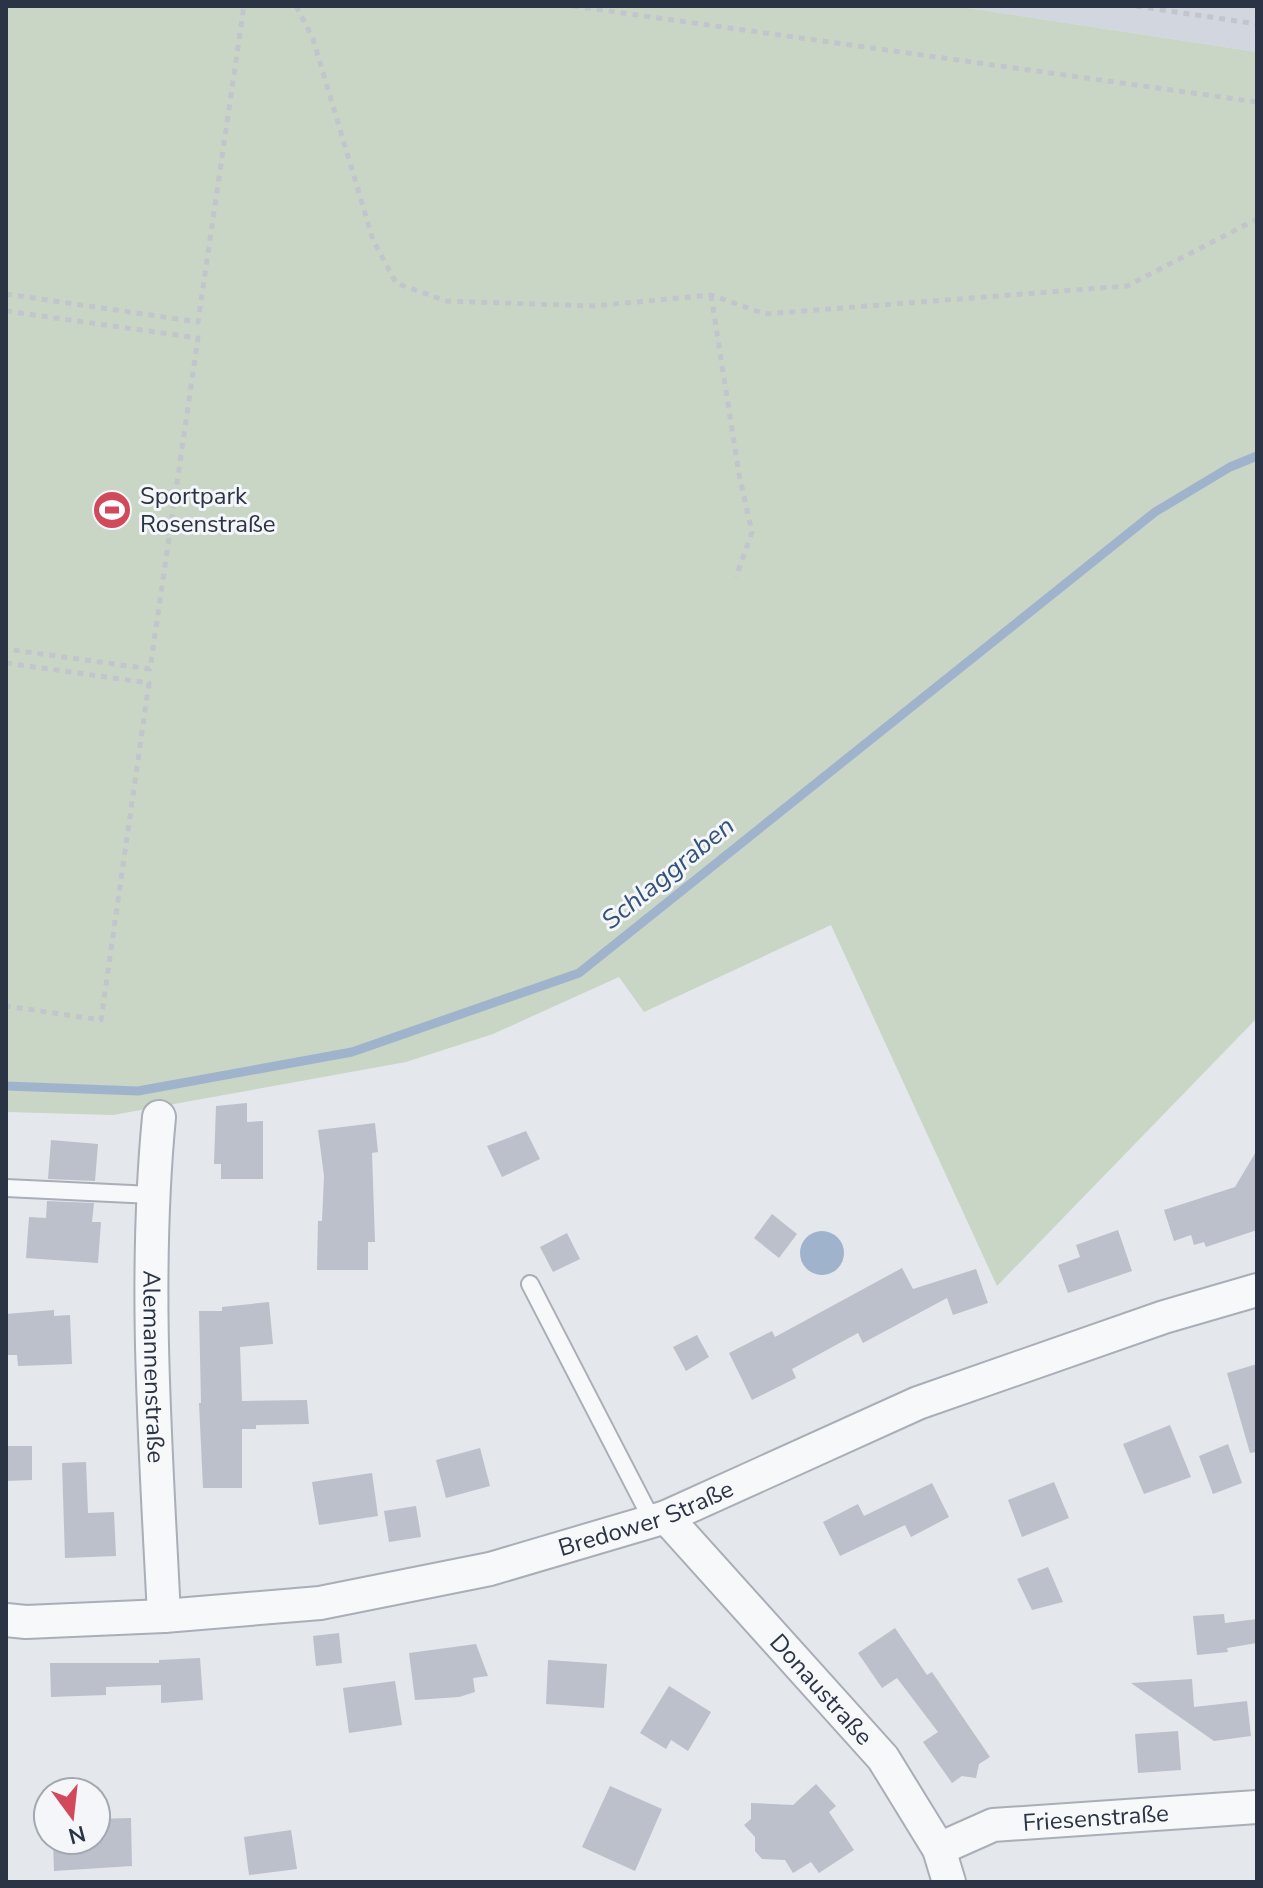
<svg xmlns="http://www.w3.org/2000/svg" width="1263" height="1888" viewBox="0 0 1263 1888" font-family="'Nunito Sans',sans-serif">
<rect width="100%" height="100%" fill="#e4e7ec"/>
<path fill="#d2d6de" d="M 955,6 L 1257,6 L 1257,52 Z"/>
<path fill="#c9d6c5" d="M 6,6 L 955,6 L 1257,52 L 1257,1018 L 997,1286 L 831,925 L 644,1012 L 619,977 L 493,1034 L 406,1062 L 113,1115 L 6,1112 Z"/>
<circle fill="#9fb4cc" cx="822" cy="1253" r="22"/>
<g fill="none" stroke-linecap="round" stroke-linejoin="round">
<path stroke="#9fb4cc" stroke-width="9" d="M 6,1086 L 138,1091 L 352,1052 L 579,973 L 1155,512 L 1230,467 L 1257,456"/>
</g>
<g fill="#bbc0ca">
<path d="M 247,1103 L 247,1122 L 263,1121 L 263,1179 L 221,1179 L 221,1164 L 214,1164 L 216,1106 Z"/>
<path d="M 375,1123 L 378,1152 L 372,1153 L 375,1242 L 368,1242 L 368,1270 L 317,1270 L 318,1221 L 322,1221 L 324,1176 L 318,1130 Z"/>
<path d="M 526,1131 L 540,1159 L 502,1177 L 487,1146 Z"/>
<path d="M 51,1140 L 98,1144 L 95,1181 L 48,1179 Z"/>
<path d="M 1257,1150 L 1257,1230 L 1206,1247 L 1204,1242 L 1194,1245 L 1191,1235 L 1174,1241 L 1164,1210 L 1235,1187 Z"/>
<path d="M 47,1201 L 94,1203 L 92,1222 L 101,1222 L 98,1263 L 26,1258 L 29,1217 L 46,1218 Z"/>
<path d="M 772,1214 L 797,1234 L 779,1258 L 754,1238 Z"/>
<path d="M 1118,1230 L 1132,1271 L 1068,1293 L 1058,1265 L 1080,1257 L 1076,1245 Z"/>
<path d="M 567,1233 L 580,1259 L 553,1272 L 540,1247 Z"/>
<path d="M 902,1268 L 913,1289 L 976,1269 L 988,1303 L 953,1315 L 947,1298 L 863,1343 L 858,1333 L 792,1369 L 796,1378 L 752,1400 L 729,1353 L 772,1331 L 775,1337 Z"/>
<path d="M 269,1302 L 273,1344 L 240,1347 L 242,1401 L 307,1400 L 309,1424 L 256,1425 L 256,1429 L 242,1429 L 242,1488 L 203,1488 L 199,1403 L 201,1403 L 199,1311 L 222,1311 L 222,1307 Z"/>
<path d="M 54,1310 L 54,1316 L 70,1315 L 72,1364 L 18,1366 L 17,1355 L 6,1355 L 6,1314 Z"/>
<path d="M 697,1335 L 709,1357 L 686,1371 L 673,1347 Z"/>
<path d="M 1257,1364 L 1257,1452 L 1250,1453 L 1227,1373 Z"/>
<path d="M 1170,1425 L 1191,1477 L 1144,1494 L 1123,1444 Z"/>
<path d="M 1228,1444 L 1242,1483 L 1213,1494 L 1199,1456 Z"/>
<path d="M 6,1446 L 32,1446 L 32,1480 L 6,1481 Z"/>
<path d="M 480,1448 L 490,1486 L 446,1498 L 436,1460 Z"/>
<path d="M 86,1462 L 88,1513 L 114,1512 L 116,1556 L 65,1558 L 62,1463 Z"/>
<path d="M 372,1473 L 378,1516 L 319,1525 L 312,1482 Z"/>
<path d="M 1054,1482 L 1069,1518 L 1022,1537 L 1008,1500 Z"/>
<path d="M 932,1483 L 949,1517 L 911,1537 L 905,1525 L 840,1556 L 823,1522 L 858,1504 L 864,1516 Z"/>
<path d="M 416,1506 L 421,1537 L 389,1542 L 384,1511 Z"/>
<path d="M 1048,1567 L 1063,1602 L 1032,1610 L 1017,1579 Z"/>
<path d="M 1224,1614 L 1225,1623 L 1257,1619 L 1257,1643 L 1227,1648 L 1228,1652 L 1197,1655 L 1193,1616 Z"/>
<path d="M 895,1628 L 927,1675 L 932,1672 L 990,1757 L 979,1764 L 976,1778 L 962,1776 L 952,1783 L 923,1742 L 938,1732 L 897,1678 L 882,1688 L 858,1653 Z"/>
<path d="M 339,1633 L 342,1663 L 316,1666 L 313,1636 Z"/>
<path d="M 476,1644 L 488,1676 L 473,1678 L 475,1692 L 459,1697 L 415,1700 L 409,1653 Z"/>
<path d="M 200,1658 L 203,1700 L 161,1703 L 161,1685 L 106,1687 L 106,1695 L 51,1697 L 50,1663 L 159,1663 L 159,1660 Z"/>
<path d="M 548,1660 L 607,1664 L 604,1708 L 546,1704 Z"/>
<path d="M 1192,1679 L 1194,1707 L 1247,1701 L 1251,1736 L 1214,1741 L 1131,1683 Z"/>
<path d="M 395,1681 L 402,1725 L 349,1733 L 343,1688 Z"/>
<path d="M 669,1686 L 711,1712 L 688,1751 L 671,1740 L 666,1749 L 640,1733 Z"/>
<path d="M 1178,1731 L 1181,1770 L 1138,1773 L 1135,1734 Z"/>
<path d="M 816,1784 L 836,1806 L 829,1812 L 854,1850 L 819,1873 L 811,1862 L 793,1873 L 785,1860 L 762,1859 L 755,1851 L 755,1837 L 744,1825 L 751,1819 L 751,1803 L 793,1805 Z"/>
<path d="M 610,1786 L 662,1809 L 635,1871 L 582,1847 Z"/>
<path d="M 131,1818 L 132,1866 L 54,1871 L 53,1840 L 96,1840 L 96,1819 Z"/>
<path d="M 291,1830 L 297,1869 L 249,1875 L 244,1837 Z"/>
</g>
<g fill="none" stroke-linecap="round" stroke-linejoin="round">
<defs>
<g id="service">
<path d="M 6,1188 L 152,1195"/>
<path d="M 530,1284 L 652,1520"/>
</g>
<g id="minor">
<path id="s1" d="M 159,1117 C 143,1284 156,1450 164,1616"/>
<path id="s2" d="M 666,1517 L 883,1758 L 939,1849 L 949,1882"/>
<path id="s3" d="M 6,1620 L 26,1622 L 164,1616 L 320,1603 L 490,1569 L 666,1517 L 918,1403 L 1164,1317 L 1257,1290"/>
<path id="s4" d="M 939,1849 L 993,1825 L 1257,1807"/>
</g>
</defs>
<use href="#service" stroke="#a9aeb7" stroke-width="20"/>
<use href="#minor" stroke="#a9aeb7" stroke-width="36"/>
<g stroke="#c2c5cb" stroke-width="5" stroke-dasharray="6 6" stroke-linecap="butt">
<path d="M 296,6 L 313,39 L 373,240 L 396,283 L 446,301 L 593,306 L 711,295 L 765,314 L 1127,286 L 1257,219"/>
<path d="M 573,6 L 1257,102"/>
<path d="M 1136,6 L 1257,24"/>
<path d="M 6,294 L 198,322 L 244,6"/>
<path d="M 711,295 L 739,474 L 752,532 L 736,577"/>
<path d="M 6,311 L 198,338 L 150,669 L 6,649"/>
<path d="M 6,663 L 149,683 L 101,1020 L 6,1006"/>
</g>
<use href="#service" stroke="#f7f8fa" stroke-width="16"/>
<use href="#minor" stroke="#f7f8fa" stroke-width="32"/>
</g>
<defs>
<symbol id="stadium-disc" viewBox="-11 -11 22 22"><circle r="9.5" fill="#d1495b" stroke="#f4f6f9"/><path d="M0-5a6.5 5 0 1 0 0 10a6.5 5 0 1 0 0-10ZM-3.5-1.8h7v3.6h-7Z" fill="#fff"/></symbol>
</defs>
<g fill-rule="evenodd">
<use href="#stadium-disc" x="90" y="488" width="44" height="44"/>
</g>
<g text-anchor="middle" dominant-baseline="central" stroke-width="6" stroke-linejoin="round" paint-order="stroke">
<g font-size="24" fill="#2b3445" stroke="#f4f6f9" text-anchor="start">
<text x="140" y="496">Sportpark<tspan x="140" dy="28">Rosenstraße</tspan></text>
</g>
<g font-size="24" fill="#2b3445" stroke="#f4f6f9">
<text stroke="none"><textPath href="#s1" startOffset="250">Alemannenstraße</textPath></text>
<text stroke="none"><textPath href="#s3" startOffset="652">Bredower Straße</textPath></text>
<text stroke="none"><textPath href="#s2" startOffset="232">Donaustraße</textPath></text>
<text stroke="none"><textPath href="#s4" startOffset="162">Friesenstraße</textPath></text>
</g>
<g font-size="26" font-style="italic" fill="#34527a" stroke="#f4f6f9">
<text transform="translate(668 873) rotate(-39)">Schlaggraben</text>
</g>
</g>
<rect width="1263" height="1888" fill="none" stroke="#2b3445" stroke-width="16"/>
<g transform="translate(72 1816) rotate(165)"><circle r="38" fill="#f4f6f9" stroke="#a4a8b1" stroke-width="2"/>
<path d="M0-6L14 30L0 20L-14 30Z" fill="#d1495b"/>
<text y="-12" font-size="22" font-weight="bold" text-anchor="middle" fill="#2b3445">N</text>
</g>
</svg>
